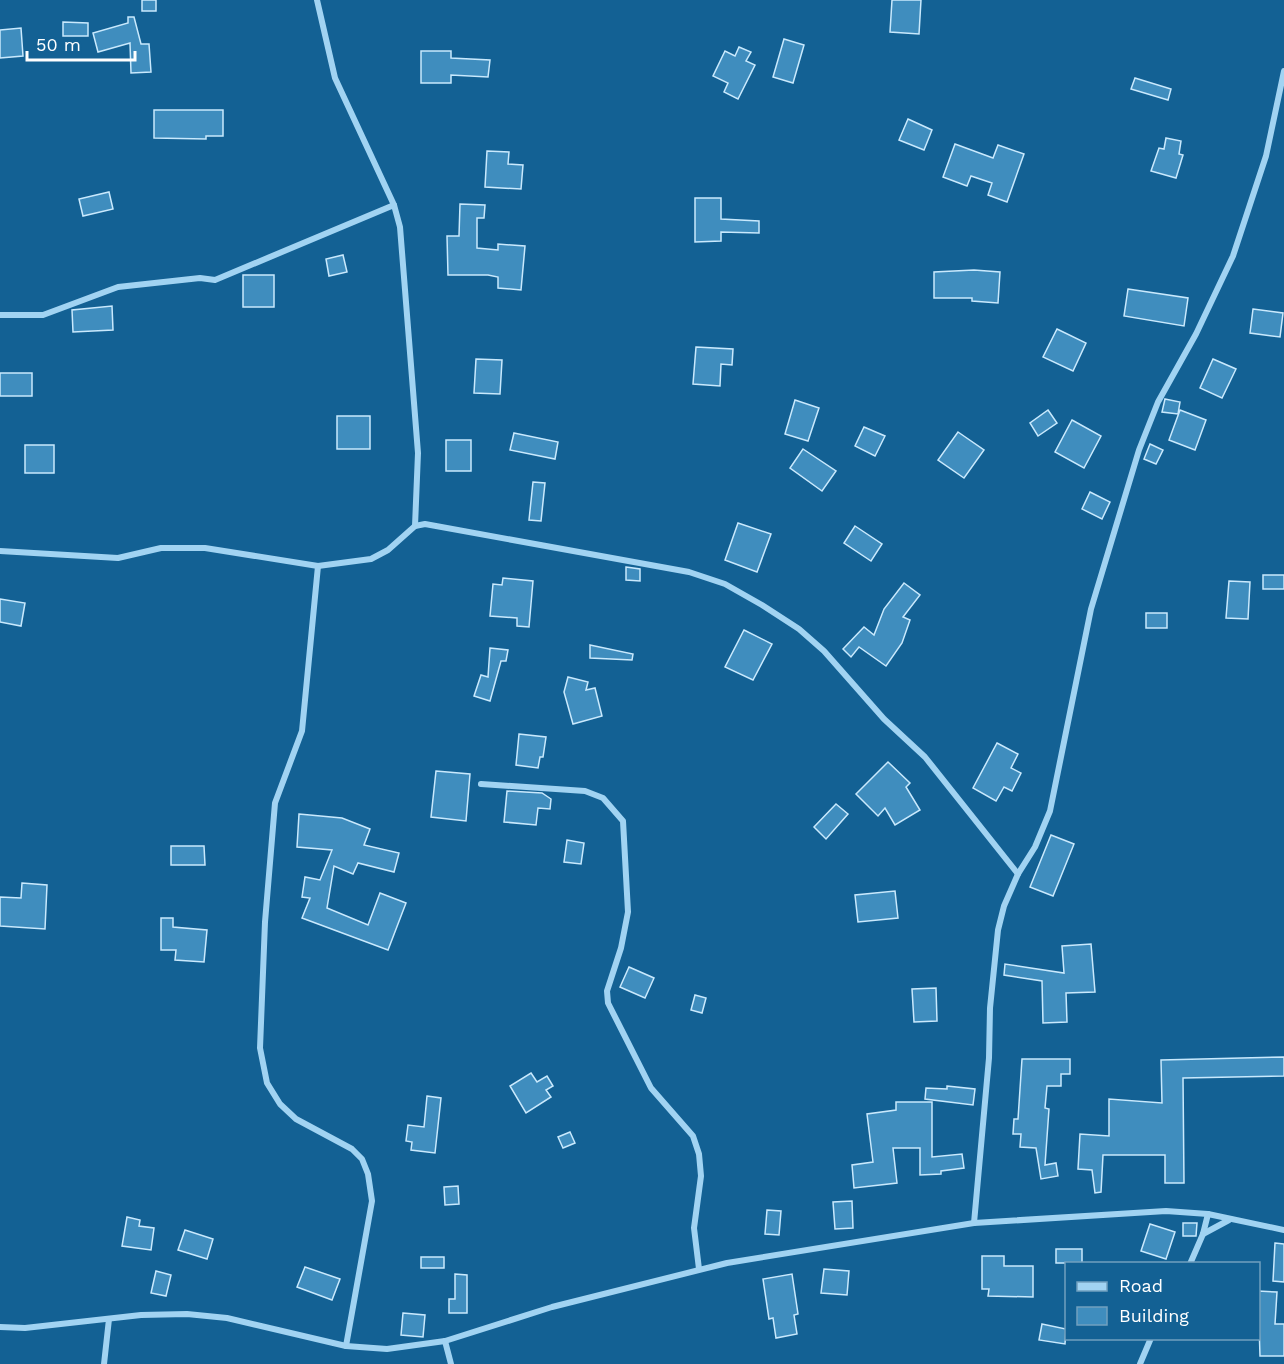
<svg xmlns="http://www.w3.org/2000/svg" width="1284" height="1364" viewBox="0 0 1284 1364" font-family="'Work Sans',sans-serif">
<rect width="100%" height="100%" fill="#136194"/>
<g fill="#3f8dbe" stroke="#c9e9fd" stroke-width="1.5">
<rect x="142" y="0" width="14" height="11"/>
<path d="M 892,0 L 921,0 L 919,34 L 890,32 Z"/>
<path d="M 128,17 L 134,17 L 141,44 L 149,44 L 151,72 L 131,73 L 130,43 L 98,52 L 93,33 L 128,23 Z"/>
<path d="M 63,22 L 88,23 L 88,36 L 63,36 Z"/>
<path d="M 21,28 L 23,56 L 0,58 L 0,30 Z"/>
<path d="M 784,39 L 804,45 L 793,83 L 773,77 Z"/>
<path d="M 739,47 L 751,52 L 746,61 L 755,65 L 738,99 L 724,92 L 728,83 L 713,76 L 725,51 L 735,56 Z"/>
<path d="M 421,51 L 451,51 L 451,58 L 490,60 L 488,77 L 451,75 L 451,83 L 421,83 Z"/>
<path d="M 1135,78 L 1171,89 L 1168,100 L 1131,89 Z"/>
<path d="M 154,110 L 223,110 L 223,136 L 206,136 L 206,139 L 154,138 Z"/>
<path d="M 908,119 L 932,130 L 924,150 L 899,140 Z"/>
<path d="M 1166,138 L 1181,141 L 1179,154 L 1183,155 L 1176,178 L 1151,171 L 1159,148 L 1164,149 Z"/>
<path d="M 955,144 L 993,158 L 998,145 L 1024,154 L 1007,202 L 988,195 L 992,183 L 971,176 L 967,186 L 943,177 Z"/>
<path d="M 487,151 L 509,152 L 508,164 L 523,165 L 521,189 L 485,187 Z"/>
<path d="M 109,192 L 113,209 L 83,216 L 79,199 Z"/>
<path d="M 695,198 L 721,198 L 721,219 L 759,221 L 759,233 L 721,232 L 721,241 L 695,242 Z"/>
<path d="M 460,204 L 485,205 L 484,218 L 477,218 L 477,248 L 498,250 L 498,244 L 525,246 L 521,290 L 498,288 L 498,277 L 488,275 L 448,275 L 447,236 L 459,236 Z"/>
<path d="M 343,255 L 347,272 L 329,276 L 326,259 Z"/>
<path d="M 974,270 L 1000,272 L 998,303 L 972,301 L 972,298 L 934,298 L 934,272 Z"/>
<rect x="243" y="275" width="31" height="32"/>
<path d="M 1128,289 L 1188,298 L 1184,326 L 1124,316 Z"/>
<path d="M 112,306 L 113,330 L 73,332 L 72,310 Z"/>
<path d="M 1253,309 L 1283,313 L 1280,337 L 1250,333 Z"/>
<path d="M 1057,329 L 1086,343 L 1073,371 L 1043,357 Z"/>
<path d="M 696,347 L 733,349 L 732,365 L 721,364 L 720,386 L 693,384 Z"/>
<path d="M 476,359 L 502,360 L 500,394 L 474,393 Z"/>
<path d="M 1213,359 L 1236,369 L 1222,398 L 1200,388 Z"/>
<rect x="0" y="373" width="32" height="23"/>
<path d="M 1165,399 L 1180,402 L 1178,414 L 1162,412 Z"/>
<path d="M 795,400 L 819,408 L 808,441 L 785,434 Z"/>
<path d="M 1048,410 L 1057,423 L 1038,436 L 1030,423 Z"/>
<path d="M 1180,410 L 1206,420 L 1195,450 L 1169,440 Z"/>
<rect x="337" y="416" width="33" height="33"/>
<path d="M 1072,420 L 1101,436 L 1084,468 L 1055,452 Z"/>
<path d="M 864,427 L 885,436 L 875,456 L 855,446 Z"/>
<path d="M 958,432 L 984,450 L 964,478 L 938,460 Z"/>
<path d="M 514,433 L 558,442 L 555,459 L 510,450 Z"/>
<rect x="446" y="440" width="25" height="31"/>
<path d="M 1150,444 L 1163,450 L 1156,464 L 1144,459 Z"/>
<rect x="25" y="445" width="29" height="28"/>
<path d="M 803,449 L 836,471 L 822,491 L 790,468 Z"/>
<path d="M 533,482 L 545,483 L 541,521 L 529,520 Z"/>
<path d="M 1090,492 L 1110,502 L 1102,519 L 1082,509 Z"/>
<path d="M 738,523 L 771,534 L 757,572 L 725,560 Z"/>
<path d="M 855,526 L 882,544 L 871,561 L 844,543 Z"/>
<path d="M 626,567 L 640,569 L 640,581 L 626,580 Z"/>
<rect x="1263" y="575" width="21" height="14"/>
<path d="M 503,578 L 533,581 L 529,627 L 517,626 L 517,618 L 490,616 L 493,584 L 502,585 Z"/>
<path d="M 1229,581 L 1250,582 L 1248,619 L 1226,618 Z"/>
<path d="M 904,583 L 920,595 L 903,617 L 910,620 L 902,643 L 886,666 L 859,647 L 851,657 L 843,649 L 864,627 L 874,635 L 884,609 Z"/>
<path d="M 0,599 L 25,603 L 21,626 L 0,622 Z"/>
<rect x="1146" y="613" width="21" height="15"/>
<path d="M 744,630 L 772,644 L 753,680 L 725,667 Z"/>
<path d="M 590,645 L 633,654 L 632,660 L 590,658 Z"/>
<path d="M 490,648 L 508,650 L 506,661 L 501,661 L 490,701 L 474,696 L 481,675 L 488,677 Z"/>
<path d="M 568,677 L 588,682 L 586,690 L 595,688 L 602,716 L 573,724 L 564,692 Z"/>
<path d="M 519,734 L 546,737 L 543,757 L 540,757 L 538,768 L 516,765 Z"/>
<path d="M 997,743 L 1018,754 L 1011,768 L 1021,773 L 1012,791 L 1004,787 L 996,801 L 973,788 Z"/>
<path d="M 888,762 L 910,783 L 906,787 L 920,810 L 895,825 L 885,808 L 878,816 L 856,794 Z"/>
<path d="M 436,771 L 470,774 L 466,821 L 431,817 Z"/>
<path d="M 507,791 L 542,793 L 551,799 L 550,809 L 538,808 L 536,825 L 504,822 Z"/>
<path d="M 836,804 L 848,814 L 826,839 L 814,827 Z"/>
<path d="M 299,814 L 342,818 L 370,829 L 364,845 L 399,853 L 394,872 L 358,863 L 353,874 L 334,866 L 327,908 L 368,925 L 380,893 L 406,903 L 388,950 L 302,918 L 310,898 L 302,897 L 305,877 L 320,880 L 332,850 L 297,847 Z"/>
<path d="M 1051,835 L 1074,844 L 1053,896 L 1030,887 Z"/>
<path d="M 567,840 L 584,843 L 581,864 L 564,862 Z"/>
<path d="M 171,846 L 204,846 L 205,865 L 171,865 Z"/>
<path d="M 22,883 L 47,885 L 45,929 L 0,926 L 0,897 L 21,898 Z"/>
<path d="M 895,891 L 898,918 L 858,922 L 855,895 Z"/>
<path d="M 161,918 L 173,918 L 173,927 L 207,930 L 204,962 L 175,960 L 176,950 L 161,950 Z"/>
<path d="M 1091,944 L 1095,992 L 1066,993 L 1067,1022 L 1043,1023 L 1042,981 L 1004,975 L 1005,964 L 1064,973 L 1062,946 Z"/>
<path d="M 629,967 L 654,978 L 645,998 L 620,987 Z"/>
<path d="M 936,988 L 937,1021 L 914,1022 L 912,989 Z"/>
<path d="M 695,995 L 706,998 L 702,1013 L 691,1010 Z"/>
<path d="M 1284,1057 L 1284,1076 L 1183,1078 L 1184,1183 L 1165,1183 L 1165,1155 L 1103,1155 L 1101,1192 L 1095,1193 L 1092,1170 L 1078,1169 L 1080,1134 L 1109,1136 L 1109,1099 L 1162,1103 L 1161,1060 Z"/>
<path d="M 1022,1059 L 1070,1059 L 1070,1074 L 1061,1074 L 1061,1086 L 1047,1086 L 1045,1108 L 1049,1109 L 1045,1165 L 1056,1163 L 1058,1176 L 1041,1179 L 1036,1148 L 1020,1147 L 1021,1134 L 1013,1134 L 1014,1119 L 1018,1119 Z"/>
<path d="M 531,1073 L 537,1082 L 547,1076 L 553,1086 L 546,1090 L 551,1097 L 526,1113 L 510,1086 Z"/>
<path d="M 947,1086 L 975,1089 L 973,1105 L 925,1099 L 926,1088 L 947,1089 Z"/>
<path d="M 427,1096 L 441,1098 L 435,1153 L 411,1150 L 412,1142 L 406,1141 L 408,1125 L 424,1127 Z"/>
<path d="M 896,1102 L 932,1102 L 932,1157 L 962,1154 L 964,1168 L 941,1171 L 941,1174 L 920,1175 L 920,1148 L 893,1148 L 897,1183 L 854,1188 L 852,1165 L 873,1162 L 867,1114 L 896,1110 Z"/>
<path d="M 570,1132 L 575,1143 L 563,1148 L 558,1137 Z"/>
<path d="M 458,1186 L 459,1204 L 445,1205 L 444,1187 Z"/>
<path d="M 852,1201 L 853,1228 L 835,1229 L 833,1202 Z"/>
<path d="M 767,1210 L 781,1211 L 779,1235 L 765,1234 Z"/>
<path d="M 127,1217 L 140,1220 L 139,1226 L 154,1228 L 151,1250 L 122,1246 Z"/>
<path d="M 1183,1223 L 1197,1223 L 1196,1236 L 1183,1236 Z"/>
<path d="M 1150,1224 L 1175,1232 L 1166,1259 L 1141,1251 Z"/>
<path d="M 185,1230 L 213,1239 L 207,1259 L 178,1250 Z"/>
<path d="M 1275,1243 L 1284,1244 L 1284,1282 L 1273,1281 Z"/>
<rect x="1056" y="1249" width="26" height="14"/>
<path d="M 982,1256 L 1004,1256 L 1004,1266 L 1033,1266 L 1033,1297 L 988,1296 L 989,1289 L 982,1289 Z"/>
<rect x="421" y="1257" width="23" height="11"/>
<path d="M 305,1267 L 340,1279 L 332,1300 L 297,1287 Z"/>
<path d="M 824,1269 L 849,1271 L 847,1295 L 821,1293 Z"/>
<path d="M 156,1271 L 171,1275 L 166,1296 L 151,1293 Z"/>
<path d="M 455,1274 L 467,1275 L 467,1313 L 449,1313 L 449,1299 L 455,1299 Z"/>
<path d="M 792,1274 L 798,1314 L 794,1315 L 797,1334 L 776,1338 L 773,1318 L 769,1319 L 763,1279 Z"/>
<path d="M 1258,1291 L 1277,1292 L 1275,1324 L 1284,1324 L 1284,1356 L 1260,1356 Z"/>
<path d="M 403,1313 L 425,1315 L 423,1337 L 401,1335 Z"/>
<path d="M 1042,1324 L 1066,1329 L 1065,1344 L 1039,1340 Z"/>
</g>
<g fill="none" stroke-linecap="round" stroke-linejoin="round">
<g stroke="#a1d3f2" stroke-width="6">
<path d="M 317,0 L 335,78 L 394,205 L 400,227 L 418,453 L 415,526"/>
<path d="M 0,315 L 43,315 L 118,287 L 200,278 L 215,280 L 394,205"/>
<path d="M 0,551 L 118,558 L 161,548 L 205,548 L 318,566 L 371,559 L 388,550 L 415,526 L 425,524 L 689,572 L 725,584 L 762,605 L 799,629 L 824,651 L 884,719 L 925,757 L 1018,874"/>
<path d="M 318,566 L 302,731 L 275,803 L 265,922 L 260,1048 L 267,1083 L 280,1104 L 296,1119 L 352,1149 L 362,1159 L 368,1174 L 372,1201 L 346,1346"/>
<path d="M 481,784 L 585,791 L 603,798 L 623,821 L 628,912 L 621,948 L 607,991 L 608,1003 L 651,1088 L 693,1136 L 699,1154 L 701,1176 L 694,1228 L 699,1269"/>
<path d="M 974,1223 L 989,1058 L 990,1008 L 998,930 L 1004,906 L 1018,874 L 1035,847 L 1050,811 L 1091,609 L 1139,450 L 1158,402 L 1196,334 L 1233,256 L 1266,156 L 1284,71"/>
<path d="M 1203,1234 L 1229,1220"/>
<path d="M 1190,1264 L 1203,1234 L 1208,1214"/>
<path d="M 0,1327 L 25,1328 L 141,1315 L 187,1314 L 227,1318 L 346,1346 L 387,1349 L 445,1341 L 552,1307 L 727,1263 L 974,1223 L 1166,1211 L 1208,1214 L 1284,1230"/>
<path d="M 445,1341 L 451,1364"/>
<path d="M 104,1364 L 109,1319"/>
<path d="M 1140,1364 L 1151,1338"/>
</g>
</g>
<rect x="1065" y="1262" width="195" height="78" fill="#136194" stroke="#71a0bf" stroke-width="1.5"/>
<rect x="1077" y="1282" width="30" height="9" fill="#a1d3f2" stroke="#71a0bf" stroke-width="1.5"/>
<text x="1119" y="1292" font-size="18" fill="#ffffff">Road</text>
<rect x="1077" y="1307" width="30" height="18" fill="#3f8dbe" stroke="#71a0bf" stroke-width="1.5"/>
<text x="1119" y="1322" font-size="18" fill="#ffffff">Building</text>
<path d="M27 51v9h108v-9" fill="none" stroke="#ffffff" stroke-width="3"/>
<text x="36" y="51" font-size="18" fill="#ffffff" stroke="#136194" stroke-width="4.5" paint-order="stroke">50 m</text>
</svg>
